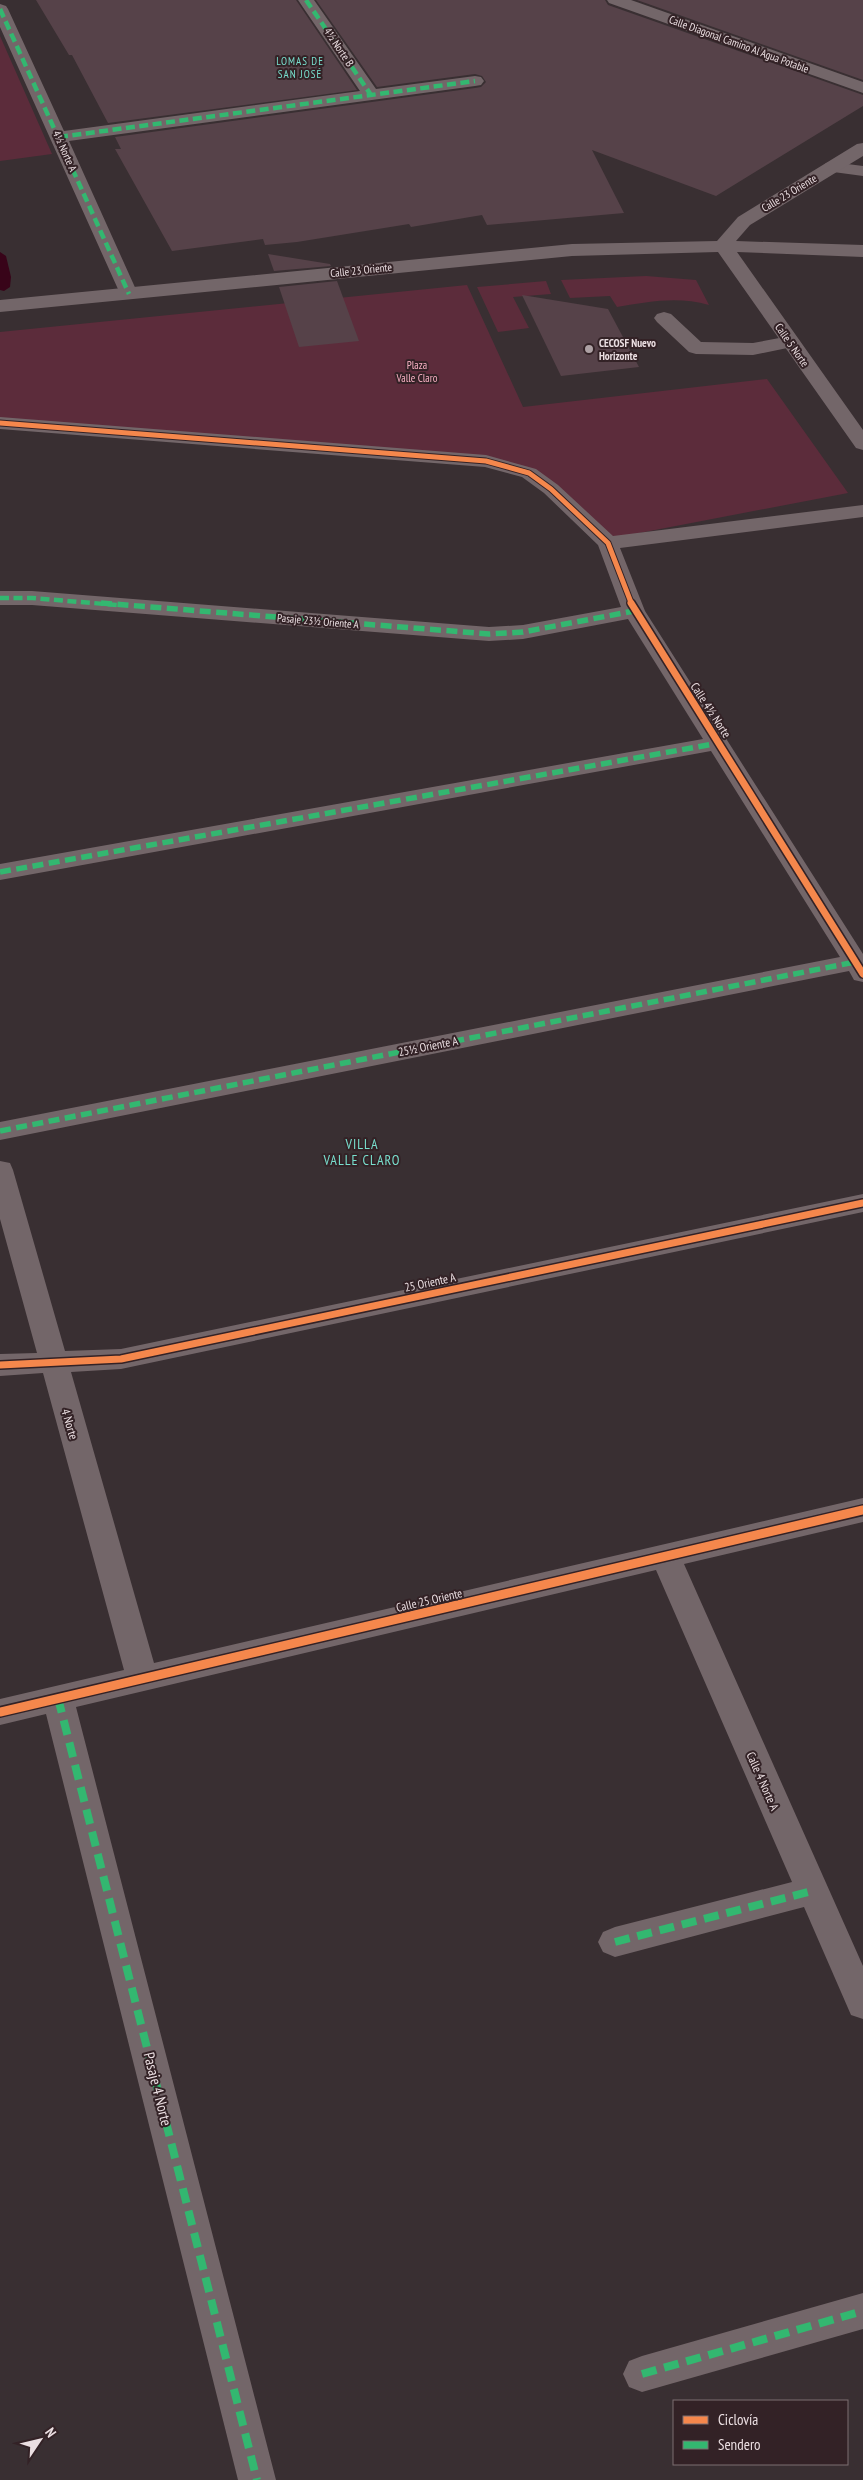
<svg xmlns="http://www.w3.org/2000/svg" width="863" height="2480" viewBox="0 0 863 2480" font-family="'PT Sans Narrow',sans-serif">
<rect width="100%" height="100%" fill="#392f32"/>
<g fill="#5c2c3b">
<path d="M 0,36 L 52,154 L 0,161 Z"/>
<path d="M 646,276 L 696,280 L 709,305 C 677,296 648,302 617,307 L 610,296 L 570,298 L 561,280 Z"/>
<path d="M 546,281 L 551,294 L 513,297 L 529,328 L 498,332 L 477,287 Z"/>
<path d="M 467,285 L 523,407 L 767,379 L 848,493 L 603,540 L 530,470 L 0,420 L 0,332 Z"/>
</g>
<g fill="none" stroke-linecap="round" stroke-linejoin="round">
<path fill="#380419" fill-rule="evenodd" d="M 0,252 L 6,256 L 11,277 L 10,287 L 4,291 L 0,290 Z"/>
</g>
<g fill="#564249">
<path d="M 36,0 L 296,0 L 357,90 L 108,123 L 72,55 L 69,55 Z"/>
<path d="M 316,0 L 605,0 L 608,5 L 863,95 L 863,106 L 716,196 L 592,150 L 624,213 L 487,225 L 482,215 L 411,227 L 409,224 L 297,242 L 265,245 L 263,239 L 172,251 L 115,149 L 121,149 L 115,137 L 475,88 L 481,87 L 486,82 L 482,76 L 475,74 L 377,87 Z"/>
<path d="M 637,0 L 863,0 L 863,80 Z"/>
<path d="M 268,254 L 330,264 L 331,266 L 274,271 Z"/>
<path d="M 337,281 L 359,341 L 299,347 L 279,287 Z"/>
<path d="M 522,295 L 608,309 L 639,367 L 561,376 Z"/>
</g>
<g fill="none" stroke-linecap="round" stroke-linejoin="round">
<g fill="#736669" fill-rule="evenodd">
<path d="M 832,162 L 863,166 L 863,176 L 826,171 L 823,167 L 826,163 Z"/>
<path d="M 664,312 L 671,314 L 701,342 L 753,343 L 790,336 L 797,338 L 800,342 L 797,346 L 753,355 L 696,354 L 689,352 L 657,322 L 654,318 L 657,314 Z"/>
</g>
<g fill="#736669" fill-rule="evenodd">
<path d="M 298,0 L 314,0 L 376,89 L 475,76 L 481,77 L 484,81 L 481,85 L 475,86 L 69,141 L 138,294 L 136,298 L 122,298 L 0,27 L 0,4 L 6,6 L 8,9 L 64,131 L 360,91 Z"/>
<path d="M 607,0 L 631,0 L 863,82 L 863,93 L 609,3 Z"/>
<path d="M 0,417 L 486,455 L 536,469 L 558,485 L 613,536 L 863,505 L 863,517 L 620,548 L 645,611 L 863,954 L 863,982 L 854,980 L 849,971 L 0,1140 L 0,1122 L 840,957 L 711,751 L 0,880 L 0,864 L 703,739 L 628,619 L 523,639 L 489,641 L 32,605 L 0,605 L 0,591 L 32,591 L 489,627 L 523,625 L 621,607 L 598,545 L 544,493 L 522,477 L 485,467 L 0,429 Z"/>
<path d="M 0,1161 L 10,1163 L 13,1170 L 65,1351 L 121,1349 L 863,1194 L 863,1212 L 121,1369 L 71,1372 L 154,1663 L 863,1498 L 863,1522 L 684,1564 L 863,1966 L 863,2019 L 851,2015 L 804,1907 L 615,1957 L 603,1952 L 598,1942 L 603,1932 L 615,1927 L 792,1882 L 656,1570 L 76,1707 L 276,2480 L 238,2480 L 46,1714 L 0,1725 L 0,1699 L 124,1670 L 43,1373 L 0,1376 L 0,1354 L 37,1353 L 0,1219 Z"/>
<path d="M 863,2293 L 863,2329 L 642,2392 L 629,2387 L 623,2374 L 629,2361 L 642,2356 Z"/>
</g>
<path fill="#736669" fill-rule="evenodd" d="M 863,143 L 863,156 L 750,225 L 736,241 L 863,245 L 863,257 L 737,252 L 863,430 L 863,450 L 856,448 L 718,252 L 572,256 L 0,312 L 0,300 L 572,244 L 717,241 L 738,217 L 857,144 Z"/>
<g stroke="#33b770" stroke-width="4.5" stroke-dasharray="9 4.5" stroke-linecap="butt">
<path d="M 306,0 L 371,95"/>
<path d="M 0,9 L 129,294"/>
<path d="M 59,137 L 475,81"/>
<path d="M 0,598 L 32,598 L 117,605"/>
</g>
<g stroke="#33b770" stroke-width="5.5" stroke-dasharray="11 5.5" stroke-linecap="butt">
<path d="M 101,603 L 489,634 L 523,632 L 634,611"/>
<path d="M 0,872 L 719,743"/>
<path d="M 0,1131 L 855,962"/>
</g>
<g stroke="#33b770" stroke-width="8" stroke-dasharray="15 8" stroke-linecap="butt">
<path d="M 58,1698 L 257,2480"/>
<path d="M 615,1942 L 812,1891"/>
<path d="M 642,2374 L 863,2311"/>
</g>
<defs>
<path id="cycleway-far2" d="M 0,423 L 486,461 L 529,473 L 551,489 L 608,543 L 632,605"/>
<g id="cycleway-far1">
<path d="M 631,603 L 863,974"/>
<path d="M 0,1365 L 121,1359 L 863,1203"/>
</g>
<path id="cycleway" d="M 0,1712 L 863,1510"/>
</defs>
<use href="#cycleway-far2" stroke="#332226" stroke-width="7"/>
<use href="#cycleway-far1" stroke="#332226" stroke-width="10"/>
<use href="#cycleway" stroke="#332226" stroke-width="12"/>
<use href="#cycleway-far2" stroke="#f5874c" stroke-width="5"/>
<use href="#cycleway-far1" stroke="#f5874c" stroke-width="7"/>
<use href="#cycleway" stroke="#f5874c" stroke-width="9"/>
</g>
<circle fill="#ada1a4" stroke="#332226" stroke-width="2" cx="589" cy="349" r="5"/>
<g text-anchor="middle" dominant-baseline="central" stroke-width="4" stroke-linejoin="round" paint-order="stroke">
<g font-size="11" fill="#ebdfe2" stroke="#332226">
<text transform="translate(739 44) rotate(20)">Calle Diagonal Camino Al Agua Potable</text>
<text transform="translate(339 47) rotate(56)">4½ Norte B</text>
<text transform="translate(65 151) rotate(66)">4½ Norte A</text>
<text transform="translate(789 193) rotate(-31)">Calle 23 Oriente</text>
<text transform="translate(361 270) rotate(-6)">Calle 23 Oriente</text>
<text transform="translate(792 345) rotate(55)">Calle 5 Norte</text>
<text transform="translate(318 621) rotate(5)">Pasaje 23½ Oriente A</text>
</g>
<g font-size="11" letter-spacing="1" fill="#78dfce" stroke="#332226">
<text x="300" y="61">LOMAS DE<tspan x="300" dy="13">SAN JOSÉ</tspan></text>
</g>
<g font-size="11" font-weight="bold" fill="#ebdfe2" stroke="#332226" text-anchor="start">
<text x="599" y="343">CECOSF Nuevo<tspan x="599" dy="13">Horizonte</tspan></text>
</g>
<g font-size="11" fill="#f9b1c4" stroke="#332226">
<text x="417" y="365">Plaza<tspan x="417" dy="13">Valle Claro</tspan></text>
</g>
<g font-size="12" fill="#ebdfe2" stroke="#332226">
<text transform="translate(711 710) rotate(57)">Calle 4½ Norte</text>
<text transform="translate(428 1046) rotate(-11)">25½ Oriente A</text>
<text transform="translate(430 1282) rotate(-12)">25 Oriente A</text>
<text transform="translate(70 1424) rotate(74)">4 Norte</text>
<text transform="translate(429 1600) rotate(-13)">Calle 25 Oriente</text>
<text transform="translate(763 1781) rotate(66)">Calle 4 Norte A</text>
</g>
<g font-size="14" letter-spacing="1" fill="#78dfce" stroke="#332226">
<text x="362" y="1144">VILLA<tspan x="362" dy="16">VALLE CLARO</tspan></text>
</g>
<g font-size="15" fill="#ebdfe2" stroke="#332226">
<text transform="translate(158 2089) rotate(76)">Pasaje 4 Norte</text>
</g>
</g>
<rect x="673" y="2400" width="175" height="65" fill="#332226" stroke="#7d6e71"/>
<rect x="683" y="2416" width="25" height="8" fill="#f5874c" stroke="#7d6e71"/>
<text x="718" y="2425" font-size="15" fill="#ebdfe2">Ciclovía</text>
<rect x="683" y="2441" width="25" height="8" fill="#33b770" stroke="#7d6e71"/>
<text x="718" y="2450" font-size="15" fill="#ebdfe2">Sendero</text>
<g transform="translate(40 2440) rotate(55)" stroke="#332226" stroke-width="4" paint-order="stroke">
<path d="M0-4L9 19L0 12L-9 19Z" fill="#ebdfe2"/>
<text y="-8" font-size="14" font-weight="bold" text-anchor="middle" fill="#ebdfe2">N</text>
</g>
</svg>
